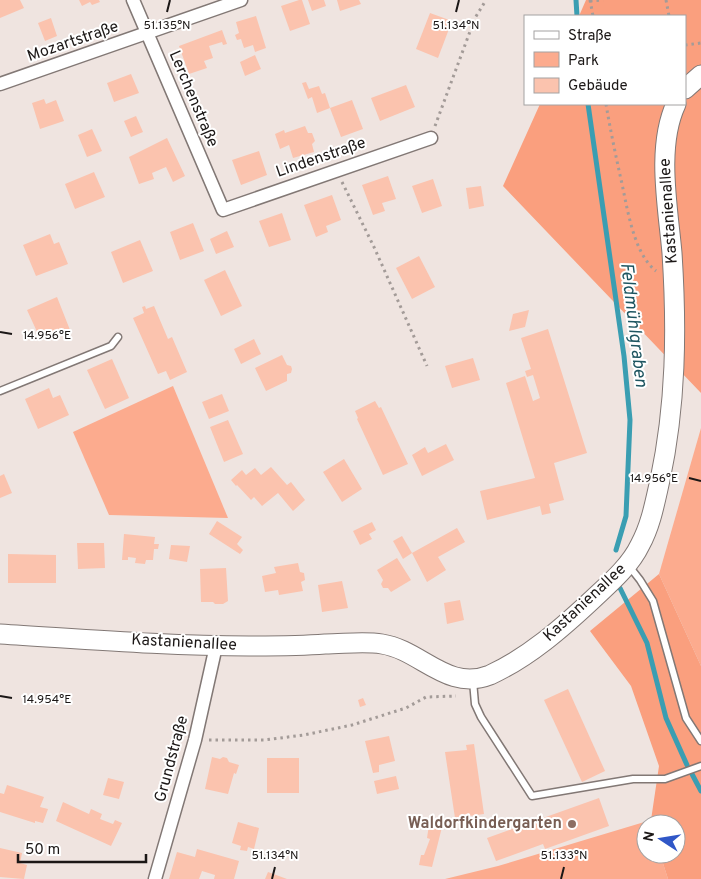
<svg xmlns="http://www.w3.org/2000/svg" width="701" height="879" viewBox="0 0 701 879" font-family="Overpass,sans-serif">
<rect width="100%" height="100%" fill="#efe4e0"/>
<g fill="#fcab8e">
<path d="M 173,386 L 228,518 L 109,515 L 73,432 Z"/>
<path d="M 701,428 L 701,666 L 659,574 Z"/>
<path d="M 651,820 L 652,824 L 646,824 L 646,854 L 660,854 L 668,879 L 445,879 L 498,866 Z"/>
</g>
<g fill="#fa9f7e">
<path d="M 586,0 L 701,0 L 701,393 L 503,186 L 540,104 L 685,104 L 685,16 L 579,16 Z"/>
<path d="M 659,574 L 701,666 L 701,879 L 668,879 L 660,854 L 676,854 L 676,824 L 652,824 L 651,820 L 659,766 L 631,686 L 590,631 Z"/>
</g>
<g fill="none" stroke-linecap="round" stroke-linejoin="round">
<g stroke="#3a9eb2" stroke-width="5">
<path d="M 576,0 L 577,16"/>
<path d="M 588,104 L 624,356 L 630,420 L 626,516 L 616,550"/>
<path d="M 620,588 L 647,643 L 666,718 L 687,765"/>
<path d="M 692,774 L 701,791"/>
</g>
</g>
<g fill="#fbc3ae">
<path d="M 0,0 L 20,0 L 24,8 L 0,18 Z"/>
<path d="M 79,0 L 99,0 L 100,2 L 92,5 L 90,2 L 82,6 Z"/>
<path d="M 299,0 L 302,0 L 310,24 L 290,31 L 281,6 Z"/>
<path d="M 308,0 L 324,0 L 326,6 L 312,11 Z"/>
<path d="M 337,0 L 359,0 L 361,4 L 340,11 Z"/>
<path d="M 430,13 L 452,21 L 438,58 L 416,49 Z"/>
<path d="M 256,16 L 266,48 L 255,52 L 253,45 L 244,48 L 241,39 L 237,40 L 235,35 L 239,33 L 236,22 Z"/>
<path d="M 51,18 L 57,36 L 45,41 L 38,23 Z"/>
<path d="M 222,30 L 227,44 L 223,45 L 222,42 L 209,46 L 213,58 L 204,61 L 207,68 L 189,74 L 179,46 Z"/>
<path d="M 255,55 L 261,69 L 245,76 L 240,62 Z"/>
<path d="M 131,74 L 139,93 L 114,102 L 107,83 Z"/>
<path d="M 306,82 L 309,89 L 319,86 L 322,94 L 325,93 L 330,108 L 317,113 L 312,97 L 308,99 L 302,83 Z"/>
<path d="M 406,85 L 415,107 L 380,121 L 371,98 Z"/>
<path d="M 44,99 L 46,104 L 56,100 L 64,121 L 40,129 L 32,103 Z"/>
<path d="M 352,100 L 363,129 L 341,137 L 330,108 Z"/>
<path d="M 136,116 L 143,132 L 131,137 L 124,121 Z"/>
<path d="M 305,126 L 308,133 L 312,133 L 315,141 L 312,144 L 314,152 L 293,158 L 289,145 L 280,149 L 275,134 L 284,130 L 285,133 Z"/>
<path d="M 92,129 L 102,151 L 87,157 L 78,135 Z"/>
<path d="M 167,138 L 185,176 L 173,182 L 166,167 L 152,173 L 154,179 L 139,184 L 129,157 Z"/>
<path d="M 259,151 L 267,175 L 241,185 L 232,160 Z"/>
<path d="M 94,172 L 105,197 L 75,209 L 65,184 Z"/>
<path d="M 388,176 L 396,199 L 382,203 L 385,211 L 373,215 L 362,185 Z"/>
<path d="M 433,179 L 442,206 L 422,213 L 412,186 Z"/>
<path d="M 481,186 L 484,206 L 469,209 L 466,188 Z"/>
<path d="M 332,195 L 341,220 L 326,226 L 328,232 L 316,237 L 304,205 Z"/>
<path d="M 282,213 L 291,240 L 269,247 L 259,221 Z"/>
<path d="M 193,223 L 204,251 L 180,260 L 170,232 Z"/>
<path d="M 227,231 L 234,247 L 216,254 L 210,239 Z"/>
<path d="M 50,234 L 54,244 L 59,242 L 68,264 L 36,276 L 23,245 Z"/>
<path d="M 140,240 L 153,271 L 123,283 L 111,252 Z"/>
<path d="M 419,256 L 435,287 L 412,299 L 396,268 Z"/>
<path d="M 225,270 L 242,306 L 221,316 L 204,280 Z"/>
<path d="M 57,297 L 70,330 L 49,339 L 46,333 L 39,336 L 27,310 Z"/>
<path d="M 145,306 L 146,309 L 154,306 L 168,339 L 172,337 L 187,372 L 170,380 L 166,371 L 158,374 L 133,318 L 144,313 L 142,307 Z"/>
<path d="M 529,310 L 525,327 L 509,331 L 513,314 Z"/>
<path d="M 548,329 L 587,453 L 554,463 L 564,500 L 549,504 L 551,513 L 542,515 L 540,506 L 487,520 L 480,491 L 535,478 L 506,383 L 525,376 L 533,401 L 540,398 L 533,375 L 527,377 L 525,371 L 531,369 L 521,338 Z"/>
<path d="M 254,339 L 261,354 L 241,364 L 234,349 Z"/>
<path d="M 282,355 L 287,365 L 291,366 L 292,369 L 291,373 L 287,374 L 287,381 L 266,391 L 255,368 Z"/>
<path d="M 473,358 L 480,380 L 452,388 L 445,366 Z"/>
<path d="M 112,359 L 129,398 L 105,409 L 87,370 Z"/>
<path d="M 49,388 L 53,398 L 60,395 L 69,415 L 38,429 L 25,399 Z"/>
<path d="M 222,394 L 229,411 L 209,419 L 202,402 Z"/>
<path d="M 375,401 L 379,408 L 381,407 L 408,464 L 383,475 L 357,419 L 358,418 L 355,411 Z"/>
<path d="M 228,420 L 243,454 L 224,462 L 210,427 Z"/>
<path d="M 446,444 L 454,460 L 422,476 L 412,455 L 425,447 L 428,453 Z"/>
<path d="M 344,459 L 362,489 L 342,502 L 323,472 Z"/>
<path d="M 271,467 L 287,485 L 291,482 L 305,500 L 293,511 L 278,493 L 262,506 L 254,497 L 251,500 L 237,485 L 236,486 L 231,480 L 242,470 L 246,475 L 255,468 L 261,475 Z"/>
<path d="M 4,474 L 12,493 L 0,498 L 0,476 Z"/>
<path d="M 217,521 L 242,537 L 237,544 L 243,550 L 240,554 L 209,534 Z"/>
<path d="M 372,522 L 376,530 L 369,534 L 372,539 L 360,545 L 353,531 Z"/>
<path d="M 457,528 L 465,542 L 438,557 L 446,570 L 427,582 L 412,553 Z"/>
<path d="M 124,534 L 155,537 L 154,544 L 159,544 L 158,549 L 154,549 L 153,560 L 146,560 L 145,564 L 135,563 L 136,558 L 128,557 L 128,560 L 122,560 Z"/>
<path d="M 402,536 L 412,553 L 403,559 L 393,541 Z"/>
<path d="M 77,543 L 104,543 L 105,568 L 78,569 Z"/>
<path d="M 171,545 L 190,546 L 187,562 L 169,559 Z"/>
<path d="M 8,554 L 56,555 L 56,583 L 8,583 Z"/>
<path d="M 397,558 L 411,580 L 391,592 L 388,588 L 383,588 L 381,584 L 383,580 L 377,570 Z"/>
<path d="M 298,563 L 300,572 L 304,573 L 305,580 L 301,582 L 303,591 L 279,595 L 278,590 L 265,592 L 262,576 L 276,573 L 274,567 Z"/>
<path d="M 226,568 L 228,601 L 223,604 L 215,604 L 213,602 L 201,602 L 200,569 Z"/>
<path d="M 342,581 L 348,608 L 322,612 L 318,585 Z"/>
<path d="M 460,600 L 464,620 L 447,624 L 444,603 Z"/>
<path d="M 568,689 L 605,771 L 582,782 L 544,700 Z"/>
<path d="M 363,698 L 366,705 L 360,707 L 358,700 Z"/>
<path d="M 389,736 L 395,761 L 379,765 L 379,772 L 373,773 L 365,741 Z"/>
<path d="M 474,744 L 484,814 L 455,818 L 445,752 L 467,750 L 466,745 Z"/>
<path d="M 212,757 L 220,759 L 223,757 L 227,758 L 229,762 L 239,765 L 236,774 L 234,773 L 228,794 L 205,789 Z"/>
<rect x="267" y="758" width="32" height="35"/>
<path d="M 396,776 L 399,789 L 377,794 L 374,781 Z"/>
<path d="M 108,778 L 124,782 L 119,799 L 103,795 Z"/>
<path d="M 7,785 L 44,797 L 40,807 L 48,809 L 43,823 L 35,821 L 35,823 L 0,812 L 0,793 L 4,794 Z"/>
<path d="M 599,798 L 609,826 L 545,849 L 543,844 L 496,861 L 487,838 Z"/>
<path d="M 63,802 L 89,814 L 91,809 L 102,814 L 100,819 L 113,824 L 115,820 L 122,823 L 111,846 L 56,821 Z"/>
<path d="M 238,822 L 259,828 L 254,849 L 248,847 L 247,851 L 240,850 L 241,846 L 232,843 Z"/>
<path d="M 429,825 L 442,827 L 432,867 L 419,865 L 421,855 L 424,855 L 430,839 L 427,838 Z"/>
<path d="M 0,848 L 22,853 L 20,863 L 27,865 L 24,879 L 0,877 Z"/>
<path d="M 197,849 L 239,861 L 234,879 L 214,879 L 215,875 L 202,871 L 199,879 L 169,879 L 177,852 L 195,857 Z"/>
<path d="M 268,872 L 287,879 L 265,879 Z"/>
</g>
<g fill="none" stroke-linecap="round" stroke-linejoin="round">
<defs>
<g id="lane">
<path d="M 0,391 L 111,346 L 118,337"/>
<path d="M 629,566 L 640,580 L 653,601 L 686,718 L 701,741"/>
<path d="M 473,681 L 475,704 L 481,717 L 532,796 L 633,779 L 665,779 L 701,766"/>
</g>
<g id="street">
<path d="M 133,0 L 223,210 L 431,138"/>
<path d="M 0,84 L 241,0"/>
<path d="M 155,879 L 195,740 L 216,646"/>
</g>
<g id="secondary">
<path d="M 685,89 L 701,75"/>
<path d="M 0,634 C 83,639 166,646 249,646 C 274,646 300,646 325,644 C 344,644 363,641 382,644 C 421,650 447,692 490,675 C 529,657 562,628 593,599 C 610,583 630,566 640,545 C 651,525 655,502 660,480 C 676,405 677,330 672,253 C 668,207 656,147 676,104"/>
</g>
</defs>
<use href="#lane" stroke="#827875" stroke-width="9"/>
<use href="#street" stroke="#827875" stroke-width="15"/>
<use href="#secondary" stroke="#827875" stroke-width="21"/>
<g stroke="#a39b98" stroke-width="3" stroke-dasharray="2.5 4" stroke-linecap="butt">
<path d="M 590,0 L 593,16"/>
<path d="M 666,0 L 669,16"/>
<path d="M 590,1 L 603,0"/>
<path d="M 685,45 L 701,43"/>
<path d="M 606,104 C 610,128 615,152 620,175 C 627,204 632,252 656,271"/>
<path d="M 435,126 L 475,18 L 486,0"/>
<path d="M 342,182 L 374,247 L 427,366"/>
<path d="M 209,740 L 264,740 L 304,735 L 352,725 L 406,708 L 426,697 L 456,696"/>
</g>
<use href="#lane" stroke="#fff" stroke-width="6"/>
<use href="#street" stroke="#fff" stroke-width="12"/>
<use href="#secondary" stroke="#fff" stroke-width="19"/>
</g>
<path fill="none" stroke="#1b1716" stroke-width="2" d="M 167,12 L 170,0M 456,12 L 459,0M 0,332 L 12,334M 689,478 L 701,481M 0,696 L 12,698M 272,879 L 275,867M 561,879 L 564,867"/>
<circle fill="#8d6e63" stroke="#fff" stroke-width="2" cx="572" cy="824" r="5"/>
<g text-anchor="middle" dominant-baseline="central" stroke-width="4" stroke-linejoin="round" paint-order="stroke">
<g font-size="16" fill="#1b1716" stroke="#fff">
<text transform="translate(73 42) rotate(-19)">Mozartstraße</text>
<text transform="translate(193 99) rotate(67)">Lerchenstraße</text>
<text transform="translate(321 158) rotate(-19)">Lindenstraße</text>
<text transform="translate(669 211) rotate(-94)">Kastanienallee</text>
<text transform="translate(585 603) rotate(-43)">Kastanienallee</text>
<text transform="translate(184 643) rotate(3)">Kastanienallee</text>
<text transform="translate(172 759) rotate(-75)">Grundstraße</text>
</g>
<g font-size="16" font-weight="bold" fill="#785e54" stroke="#fff" text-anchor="end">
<text x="562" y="824">Waldorfkindergarten</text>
</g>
<g font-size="18" font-style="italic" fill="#1e5560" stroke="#fff">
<text transform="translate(633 325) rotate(83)">Feldmühlgraben</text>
</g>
</g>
<g font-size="12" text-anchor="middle" fill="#1b1716" stroke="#fff" stroke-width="4" stroke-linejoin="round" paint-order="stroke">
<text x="167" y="29">51.135°N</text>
<text x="456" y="29">51.134°N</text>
<text x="47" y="339">14.956°E</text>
<text x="654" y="482">14.956°E</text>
<text x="47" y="703">14.954°E</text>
<text x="275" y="859">51.134°N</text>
<text x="564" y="859">51.133°N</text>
</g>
<rect x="524" y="15" width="162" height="90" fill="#ffffff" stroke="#a4a2a2"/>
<rect x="534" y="31" width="25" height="8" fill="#ffffff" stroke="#a4a2a2"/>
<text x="568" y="40" font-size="15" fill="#1b1716">Straße</text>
<rect x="534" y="52" width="25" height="15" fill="#fcab8e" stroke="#a4a2a2"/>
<text x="568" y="65" font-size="15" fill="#1b1716">Park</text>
<rect x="534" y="78" width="25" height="15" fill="#fbc3ae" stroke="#a4a2a2"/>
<text x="568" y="90" font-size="15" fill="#1b1716">Gebäude</text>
<g transform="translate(661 839) rotate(282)"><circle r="24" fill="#ffffff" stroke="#a4a2a2"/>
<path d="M0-4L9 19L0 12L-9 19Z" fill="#3057c7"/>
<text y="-8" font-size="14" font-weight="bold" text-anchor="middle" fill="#1b1716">N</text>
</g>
<path d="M18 854v8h128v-8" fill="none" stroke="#1b1716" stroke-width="2.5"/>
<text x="25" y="854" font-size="15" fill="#1b1716" stroke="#ffffff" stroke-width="4" paint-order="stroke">50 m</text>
</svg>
